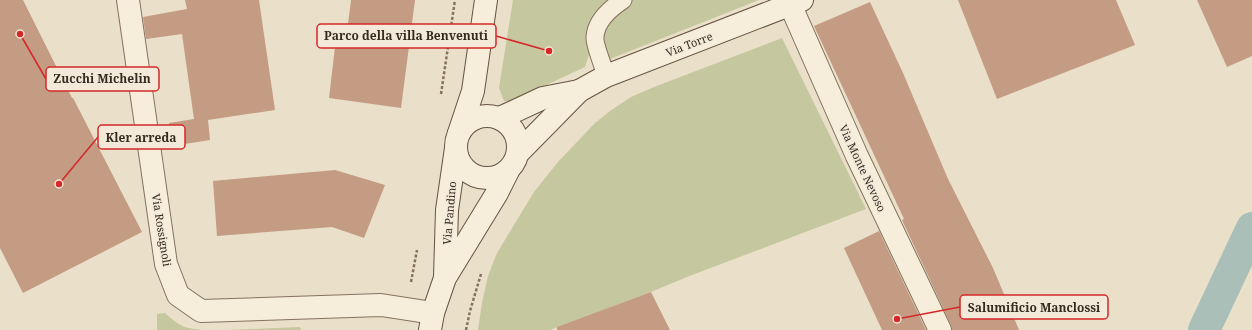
<svg xmlns="http://www.w3.org/2000/svg" width="1252" height="330" viewBox="0 0 1252 330" font-family="'Noto Serif',serif">
<rect width="100%" height="100%" fill="#eadfc9"/>
<g fill="#c5c79e">
<path d="M 513,0 L 759,0 L 610,59 L 605,47 L 590,52 L 585,67 L 512,101 L 504,101 L 499,88 Z"/>
<path d="M 782,38 L 866,209 L 692,275 L 651,292 L 550,330 L 478,330 L 482,303 L 488,276 L 497,253 L 534,192 L 558,162 L 595,123 L 610,111 L 631,97 L 654,87 Z"/>
<path d="M 165,313 C 181,327 183,328 204,330 L 157,330 L 157,314 Z"/>
<path d="M 300,327 L 301,330 L 228,330 Z"/>
</g>
<g fill="none" stroke-linecap="round" stroke-linejoin="round">
<path stroke="#a9bfb7" stroke-width="32" d="M 1204,330 L 1252,228"/>
</g>
<g fill="#c49b83">
<path d="M 0,0 L 23,0 L 72,98 L 73,98 L 142,232 L 23,293 L 0,248 Z"/>
<path d="M 185,0 L 259,0 L 275,110 L 208,120 L 210,140 L 172,146 L 169,123 L 194,119 L 182,34 L 146,39 L 143,17 L 187,9 Z"/>
<path d="M 351,0 L 415,0 L 401,108 L 329,98 L 335,47 L 345,48 Z"/>
<path d="M 958,0 L 1116,0 L 1135,45 L 997,99 Z"/>
<path d="M 1197,0 L 1252,0 L 1252,56 L 1227,67 Z"/>
<path d="M 870,2 L 903,73 L 948,179 L 993,268 L 1019,330 L 952,330 L 951,325 L 902,220 L 904,219 L 814,26 Z"/>
<path d="M 335,170 L 385,185 L 364,238 L 332,227 L 217,236 L 213,181 Z"/>
<path d="M 879,231 L 926,330 L 882,330 L 844,248 Z"/>
<path d="M 651,292 L 670,330 L 557,330 L 557,327 Z"/>
</g>
<g fill="none" stroke-linecap="round" stroke-linejoin="round">
<defs>
<path id="lane" d="M 606,76 C 604,67 594,45 595,37 C 596,20 611,8 623,0"/>
<g id="street">
<path d="M 128,0 L 166,264 L 178,295 L 201,311 L 381,305 L 433,313"/>
<path d="M 790,4 L 857,156 L 940,330"/>
</g>
<g id="secondary">
<circle cx="487" cy="147" r="31"/>
<path d="M 500,118 L 543,98 L 579,91"/>
<path d="M 459,133 L 473,91 L 486,0"/>
<path d="M 518,153 L 579,91 L 606,76 L 802,0"/>
<path d="M 445,277 L 447,210 L 456,148"/>
<path d="M 430,330 L 433,313 L 445,278 L 497,193 L 508,171"/>
</g>
</defs>
<use href="#lane" stroke="#85715f" stroke-width="19"/>
<use href="#street" stroke="#85715f" stroke-width="24"/>
<use href="#secondary" stroke="#675342" stroke-width="24"/>
<g stroke="#85715f" stroke-width="2.5" stroke-dasharray="3 2" stroke-linecap="butt">
<path d="M 441,94 L 455,0"/>
<path d="M 411,282 L 417,250"/>
<path d="M 466,330 L 470,311 L 481,274"/>
</g>
<use href="#lane" stroke="#f6eddb" stroke-width="17"/>
<use href="#street" stroke="#f6eddb" stroke-width="22"/>
<use href="#secondary" stroke="#f6eddb" stroke-width="22"/>
</g>
<g text-anchor="middle" dominant-baseline="central" stroke-width="3" stroke-linejoin="round" paint-order="stroke">
<g font-size="11" fill="#372b21" stroke="#f2e9d8">
<text transform="translate(689 44) rotate(-21)">Via Torre</text>
<text transform="translate(863 168) rotate(65)">Via Monte Nevoso</text>
<text transform="translate(449 213) rotate(-85)">Via Pandino</text>
<text transform="translate(162 230) rotate(81)">Via Rossignoli</text>
</g>
</g>
<path fill="none" stroke="#d62828" stroke-width="1.5" d="M549 51L496 36M20 34L46 79M59 184L98 137M897 319L960 307"/>
<g fill="#d62828" stroke="#f2e9d8" stroke-width="1.5">
<circle cx="549" cy="51" r="4"/>
<circle cx="20" cy="34" r="4"/>
<circle cx="59" cy="184" r="4"/>
<circle cx="897" cy="319" r="4"/>
</g>
<g fill="#f2e9d8" stroke="#d62828" stroke-width="1.5">
<rect x="317" y="24" width="179" height="24" rx="4"/>
<rect x="46" y="67" width="113" height="24" rx="4"/>
<rect x="98" y="125" width="87" height="24" rx="4"/>
<rect x="960" y="295" width="148" height="24" rx="4"/>
</g>
<g font-size="12" text-anchor="middle" font-weight="bold" fill="#372b21">
<text x="406" y="40">Parco della villa Benvenuti</text>
<text x="102" y="83">Zucchi Michelin</text>
<text x="141" y="142">Kler arreda</text>
<text x="1034" y="312">Salumificio Manclossi</text>
</g>
</svg>
